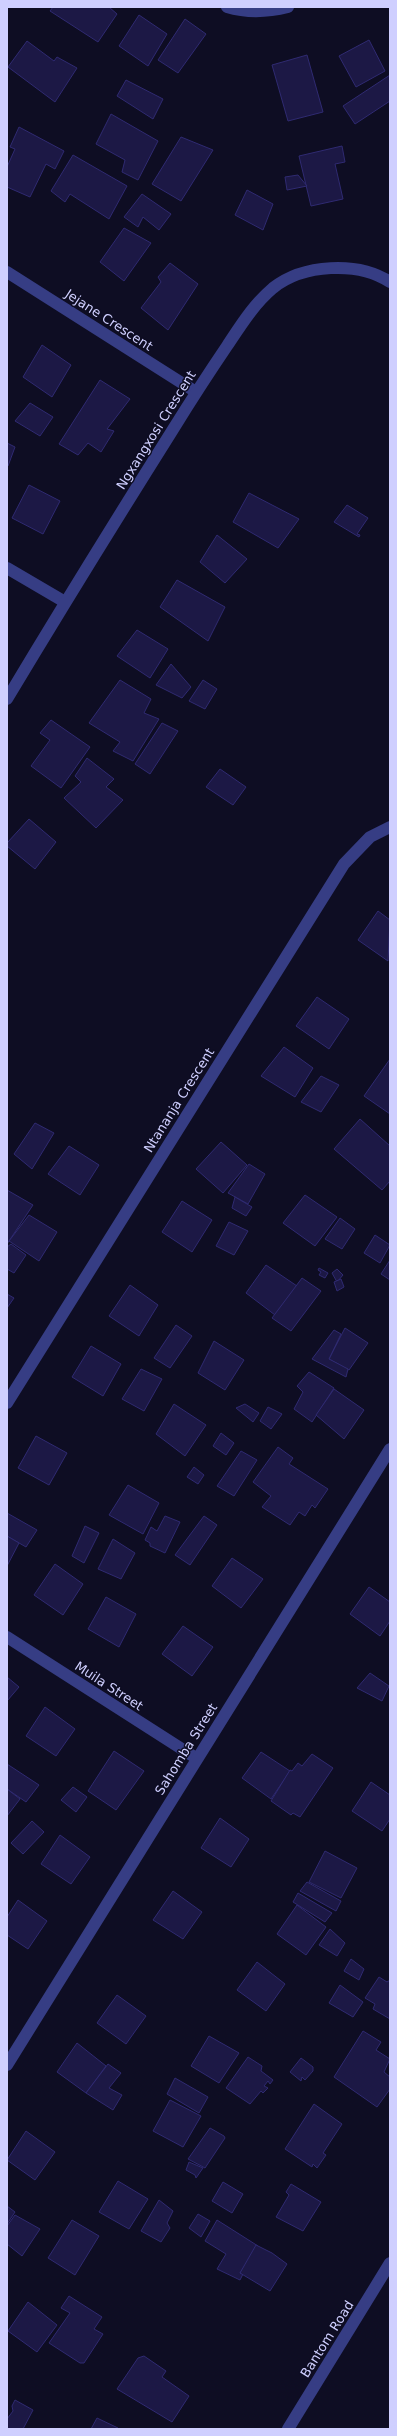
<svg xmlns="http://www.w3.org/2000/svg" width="397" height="2436" viewBox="0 0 397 2436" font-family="'DejaVu Sans',sans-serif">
<rect width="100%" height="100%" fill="#0e0d23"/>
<g fill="#1c1845" stroke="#2f2a71">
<path d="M 53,7 L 109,7 L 117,14 L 98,42 L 50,11 Z"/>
<path d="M 139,15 L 167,34 L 148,66 L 119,46 Z"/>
<path d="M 185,19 L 206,34 L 178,73 L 158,60 Z"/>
<path d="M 369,40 L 385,71 L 356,87 L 339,56 Z"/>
<path d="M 27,41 L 54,61 L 57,57 L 77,68 L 55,102 L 8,67 Z"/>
<path d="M 307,55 L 323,112 L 288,121 L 272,65 Z"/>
<path d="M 390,75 L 390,101 L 355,124 L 343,106 Z"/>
<path d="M 126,80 L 163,99 L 153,119 L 117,96 Z"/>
<path d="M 111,114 L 158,141 L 138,180 L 122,172 L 125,160 L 96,144 Z"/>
<path d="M 19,127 L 64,151 L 55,169 L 46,164 L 30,197 L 7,187 L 7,167 L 15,149 L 10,147 Z"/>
<path d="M 181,137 L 213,150 L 181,201 L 152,184 Z"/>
<path d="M 342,146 L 345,162 L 335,164 L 343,199 L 311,206 L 299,156 Z"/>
<path d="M 73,155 L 127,186 L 109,219 L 70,194 L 65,202 L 51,191 Z"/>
<path d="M 298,175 L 307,186 L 287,190 L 285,177 Z"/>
<path d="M 247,190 L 273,204 L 263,230 L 235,215 Z"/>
<path d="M 142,194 L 171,214 L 159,230 L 143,217 L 138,227 L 124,217 Z"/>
<path d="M 124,228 L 151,243 L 124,281 L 100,262 Z"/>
<path d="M 170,263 L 198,284 L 168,330 L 141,308 L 161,282 L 158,277 Z"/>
<path d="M 42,345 L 71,365 L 52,397 L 23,377 Z"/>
<path d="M 100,380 L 130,399 L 107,429 L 114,431 L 101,452 L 88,443 L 78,455 L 59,444 Z"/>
<path d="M 30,403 L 53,417 L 40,436 L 15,421 Z"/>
<path d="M 7,443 L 15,447 L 8,466 L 7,465 Z"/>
<path d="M 29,485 L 60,501 L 43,534 L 12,518 Z"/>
<path d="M 249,493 L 299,519 L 278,548 L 233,522 Z"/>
<path d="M 347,505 L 368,518 L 357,534 L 360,535 L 359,537 L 334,522 Z"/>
<path d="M 217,535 L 247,559 L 225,583 L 200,562 Z"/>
<path d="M 177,580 L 225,607 L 208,641 L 160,607 Z"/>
<path d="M 137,630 L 168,649 L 150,678 L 117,656 Z"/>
<path d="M 171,664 L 191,687 L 182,698 L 156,685 Z"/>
<path d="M 120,680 L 151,699 L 144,713 L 159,719 L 133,761 L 113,751 L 120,742 L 89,723 Z"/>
<path d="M 203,680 L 217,689 L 205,709 L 189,701 Z"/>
<path d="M 51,720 L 90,747 L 61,788 L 31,766 L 50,740 L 40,733 Z"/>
<path d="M 162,723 L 178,731 L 150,774 L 135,764 Z"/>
<path d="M 87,758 L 114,779 L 106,787 L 123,800 L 96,828 L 64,798 L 81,782 L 75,776 Z"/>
<path d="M 220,769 L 246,787 L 233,805 L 206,787 Z"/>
<path d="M 29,819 L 56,842 L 35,869 L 7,846 L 7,843 Z"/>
<path d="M 378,911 L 390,920 L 388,961 L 358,940 Z"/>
<path d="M 317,997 L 349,1019 L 329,1049 L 296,1026 Z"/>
<path d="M 284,1047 L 313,1068 L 295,1097 L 261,1076 Z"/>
<path d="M 390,1059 L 390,1114 L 364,1096 Z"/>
<path d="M 321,1076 L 339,1085 L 321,1112 L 301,1102 Z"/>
<path d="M 360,1119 L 390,1146 L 390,1181 L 382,1190 L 334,1149 Z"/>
<path d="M 35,1123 L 54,1133 L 32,1169 L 14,1154 Z"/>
<path d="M 221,1142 L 247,1165 L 223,1193 L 196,1169 Z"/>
<path d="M 69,1146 L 99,1165 L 80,1195 L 48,1174 Z"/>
<path d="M 249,1164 L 265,1174 L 248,1204 L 228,1193 Z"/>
<path d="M 7,1190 L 33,1205 L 7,1244 Z"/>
<path d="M 305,1195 L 337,1217 L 315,1246 L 283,1223 Z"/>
<path d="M 235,1197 L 252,1207 L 246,1216 L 232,1208 Z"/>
<path d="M 182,1201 L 212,1220 L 192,1252 L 162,1232 Z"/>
<path d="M 29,1215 L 57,1232 L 39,1261 L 9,1241 Z"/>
<path d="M 340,1218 L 355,1229 L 342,1249 L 325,1239 Z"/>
<path d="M 229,1222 L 248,1231 L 234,1255 L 216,1246 Z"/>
<path d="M 375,1235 L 390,1245 L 380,1263 L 364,1253 Z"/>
<path d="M 11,1244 L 26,1255 L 14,1273 L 7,1269 L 7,1247 Z"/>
<path d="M 390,1260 L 390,1280 L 381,1274 Z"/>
<path d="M 266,1265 L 297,1286 L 275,1315 L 246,1293 Z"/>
<path d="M 319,1268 L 328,1273 L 325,1278 L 319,1275 L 321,1272 L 318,1270 Z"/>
<path d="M 337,1269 L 343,1275 L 337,1282 L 332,1273 Z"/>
<path d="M 302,1278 L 321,1291 L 291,1331 L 272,1318 Z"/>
<path d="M 341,1279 L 344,1287 L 337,1291 L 334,1282 Z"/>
<path d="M 130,1285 L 158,1305 L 139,1336 L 109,1316 Z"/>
<path d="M 7,1294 L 14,1298 L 7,1308 Z"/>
<path d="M 176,1325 L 192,1336 L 170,1368 L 154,1358 Z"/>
<path d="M 345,1328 L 368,1343 L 349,1370 L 329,1359 Z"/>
<path d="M 334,1330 L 341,1334 L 329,1359 L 348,1369 L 346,1377 L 312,1359 Z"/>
<path d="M 214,1341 L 244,1360 L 225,1390 L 198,1373 Z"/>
<path d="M 91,1346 L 121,1364 L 103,1396 L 72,1377 Z"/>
<path d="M 141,1369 L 162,1379 L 144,1411 L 122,1399 Z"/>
<path d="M 309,1372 L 334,1388 L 312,1422 L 294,1409 L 303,1392 L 297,1386 Z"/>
<path d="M 334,1389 L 364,1410 L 344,1439 L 316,1415 Z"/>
<path d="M 174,1404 L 206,1425 L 185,1456 L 156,1434 Z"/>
<path d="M 245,1404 L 259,1413 L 253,1422 L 236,1408 Z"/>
<path d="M 268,1407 L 282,1414 L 271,1429 L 260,1421 Z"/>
<path d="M 221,1433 L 234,1443 L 226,1455 L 213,1446 Z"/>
<path d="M 36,1436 L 67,1453 L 49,1485 L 18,1468 Z"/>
<path d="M 278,1447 L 293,1458 L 289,1464 L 328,1489 L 315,1508 L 312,1505 L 305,1516 L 299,1512 L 290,1525 L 262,1507 L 271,1496 L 253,1482 Z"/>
<path d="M 241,1451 L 257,1460 L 234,1496 L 217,1486 Z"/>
<path d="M 194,1467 L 204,1475 L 198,1484 L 187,1477 Z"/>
<path d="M 128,1485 L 159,1503 L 143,1534 L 109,1515 Z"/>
<path d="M 7,1513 L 37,1530 L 26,1547 L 7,1536 Z"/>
<path d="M 165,1516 L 180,1522 L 165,1553 L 150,1546 L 150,1543 L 145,1540 L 151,1527 L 157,1531 Z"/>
<path d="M 204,1516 L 217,1525 L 190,1565 L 175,1555 Z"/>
<path d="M 85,1526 L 99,1533 L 84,1563 L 72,1556 Z"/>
<path d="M 7,1536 L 19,1543 L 7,1566 Z"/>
<path d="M 113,1539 L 135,1553 L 121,1579 L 98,1569 Z"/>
<path d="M 232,1558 L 263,1579 L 241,1608 L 212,1586 Z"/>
<path d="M 55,1564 L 83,1584 L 63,1615 L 34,1595 Z"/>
<path d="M 369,1587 L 390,1602 L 390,1621 L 380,1636 L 350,1614 Z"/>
<path d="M 106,1597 L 136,1614 L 119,1647 L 88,1629 Z"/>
<path d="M 183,1626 L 213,1647 L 192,1676 L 162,1654 Z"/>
<path d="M 370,1673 L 389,1686 L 382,1701 L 357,1688 Z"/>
<path d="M 7,1677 L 19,1687 L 7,1701 Z"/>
<path d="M 45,1707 L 75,1729 L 56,1756 L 26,1736 Z"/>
<path d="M 114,1751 L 144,1771 L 116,1810 L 88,1791 Z"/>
<path d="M 261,1752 L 290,1771 L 271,1799 L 242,1778 Z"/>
<path d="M 312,1754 L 333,1768 L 300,1817 L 293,1813 L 291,1815 L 271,1801 L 290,1770 L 292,1771 L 298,1763 L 302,1766 Z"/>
<path d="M 7,1764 L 39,1785 L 26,1802 L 7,1789 Z"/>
<path d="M 371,1782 L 390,1795 L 390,1819 L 382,1831 L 352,1811 Z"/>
<path d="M 73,1787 L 87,1797 L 76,1812 L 61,1800 Z"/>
<path d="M 7,1789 L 20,1799 L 7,1816 Z"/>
<path d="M 220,1818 L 249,1839 L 231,1867 L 201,1848 Z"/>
<path d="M 32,1821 L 44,1832 L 23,1854 L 11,1843 Z"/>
<path d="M 60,1835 L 90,1857 L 71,1884 L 41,1864 Z"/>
<path d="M 325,1851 L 357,1868 L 341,1898 L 309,1882 Z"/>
<path d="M 307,1882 L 341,1901 L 336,1911 L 300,1891 Z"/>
<path d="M 173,1891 L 202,1912 L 183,1939 L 153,1920 Z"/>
<path d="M 298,1893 L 332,1913 L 325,1922 L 293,1902 Z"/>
<path d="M 18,1900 L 47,1921 L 28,1949 L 7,1935 L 7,1917 Z"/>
<path d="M 297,1905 L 326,1927 L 306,1955 L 277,1934 Z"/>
<path d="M 330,1929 L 345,1943 L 337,1956 L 319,1945 Z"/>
<path d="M 351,1959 L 364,1969 L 359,1980 L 344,1971 Z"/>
<path d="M 257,1962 L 285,1984 L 266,2011 L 237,1990 Z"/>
<path d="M 379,1977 L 387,1982 L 390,1980 L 390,2019 L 373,2009 L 375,2004 L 365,1998 Z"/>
<path d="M 340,1985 L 363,2002 L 353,2017 L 329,2003 Z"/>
<path d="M 117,1995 L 146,2016 L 126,2044 L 97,2023 Z"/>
<path d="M 363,2031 L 381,2042 L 376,2050 L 390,2059 L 384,2072 L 390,2077 L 390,2089 L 377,2107 L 334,2077 Z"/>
<path d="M 209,2036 L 239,2053 L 219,2083 L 191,2066 Z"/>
<path d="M 77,2043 L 106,2066 L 86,2093 L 57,2072 Z"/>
<path d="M 248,2057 L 262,2066 L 261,2071 L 273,2080 L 270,2084 L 268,2081 L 264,2086 L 268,2088 L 263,2093 L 261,2091 L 250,2104 L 226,2088 Z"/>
<path d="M 301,2058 L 313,2067 L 313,2071 L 305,2080 L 302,2077 L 301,2081 L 290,2072 Z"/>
<path d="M 108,2064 L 121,2073 L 109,2088 L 122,2095 L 113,2110 L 86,2093 Z"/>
<path d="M 175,2078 L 208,2097 L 199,2113 L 167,2094 Z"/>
<path d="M 170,2100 L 201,2116 L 183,2147 L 153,2131 Z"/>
<path d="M 314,2104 L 342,2124 L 323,2153 L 326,2155 L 317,2168 L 313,2164 L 312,2167 L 285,2149 Z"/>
<path d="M 210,2128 L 224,2136 L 225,2138 L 205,2168 L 188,2159 Z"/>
<path d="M 26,2131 L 55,2152 L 35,2180 L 7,2160 Z"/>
<path d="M 189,2162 L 203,2168 L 196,2178 L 195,2175 L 186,2170 Z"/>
<path d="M 118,2181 L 148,2199 L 129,2229 L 99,2212 Z"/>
<path d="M 223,2182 L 243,2194 L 232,2213 L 212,2201 Z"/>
<path d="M 291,2184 L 321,2202 L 303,2231 L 276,2217 L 289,2195 L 286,2192 Z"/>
<path d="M 159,2200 L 173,2211 L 167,2223 L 170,2228 L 161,2242 L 141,2231 Z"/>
<path d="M 7,2206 L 15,2212 L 7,2224 Z"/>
<path d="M 198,2214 L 210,2221 L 201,2237 L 189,2228 Z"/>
<path d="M 15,2215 L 40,2229 L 22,2256 L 7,2244 L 7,2226 Z"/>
<path d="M 72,2220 L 99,2236 L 75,2275 L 48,2258 Z"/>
<path d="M 217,2220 L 258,2246 L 240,2273 L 243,2274 L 240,2280 L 217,2269 L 226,2254 L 205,2241 Z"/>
<path d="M 256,2245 L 272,2253 L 287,2264 L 270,2291 L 240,2273 Z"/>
<path d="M 69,2296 L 102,2317 L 94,2329 L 103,2334 L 84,2363 L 80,2363 L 49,2343 L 70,2313 L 61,2308 Z"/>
<path d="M 28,2302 L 57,2325 L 37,2352 L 8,2331 Z"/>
<path d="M 144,2356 L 166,2371 L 162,2377 L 189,2396 L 172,2422 L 117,2389 L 138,2358 Z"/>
<path d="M 15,2400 L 33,2410 L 23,2429 L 7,2429 L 7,2419 L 13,2411 L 12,2406 Z"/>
<path d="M 97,2418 L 118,2428 L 118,2429 L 91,2429 Z"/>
</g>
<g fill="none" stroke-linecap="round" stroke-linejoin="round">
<g stroke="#363d84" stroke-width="12">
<path d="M 227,7 C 247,13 268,12 288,7"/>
<path d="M 7,272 L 196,392"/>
<path d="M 7,568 L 65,602"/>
<path d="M 7,699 C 61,609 116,520 172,431 C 190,402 208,374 227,346 C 241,325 254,304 273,288 C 303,264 358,261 390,282"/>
<path d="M 7,1403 L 344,864 L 370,837 L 390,827"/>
<path d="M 7,1637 L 196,1758"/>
<path d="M 7,2065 L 390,1449"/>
<path d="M 288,2429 L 390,2263"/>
</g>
</g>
<g text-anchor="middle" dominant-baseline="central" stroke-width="3" stroke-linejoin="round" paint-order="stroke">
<g font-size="13" fill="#cfcfff" stroke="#0e0d23">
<text transform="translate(109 320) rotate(33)">Jejane Crescent</text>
<text transform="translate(156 430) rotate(-58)">Ngxangxosi Crescent</text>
<text transform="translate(179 1100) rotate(-58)">Ntananja Crescent</text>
<text transform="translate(109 1686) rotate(33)">Muila Street</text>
<text transform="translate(186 1749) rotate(-58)">Sahomba Street</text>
<text transform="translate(327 2339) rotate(-58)">Bantom Road</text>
</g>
</g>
<rect width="397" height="2436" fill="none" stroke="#cfcfff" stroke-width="16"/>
</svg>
